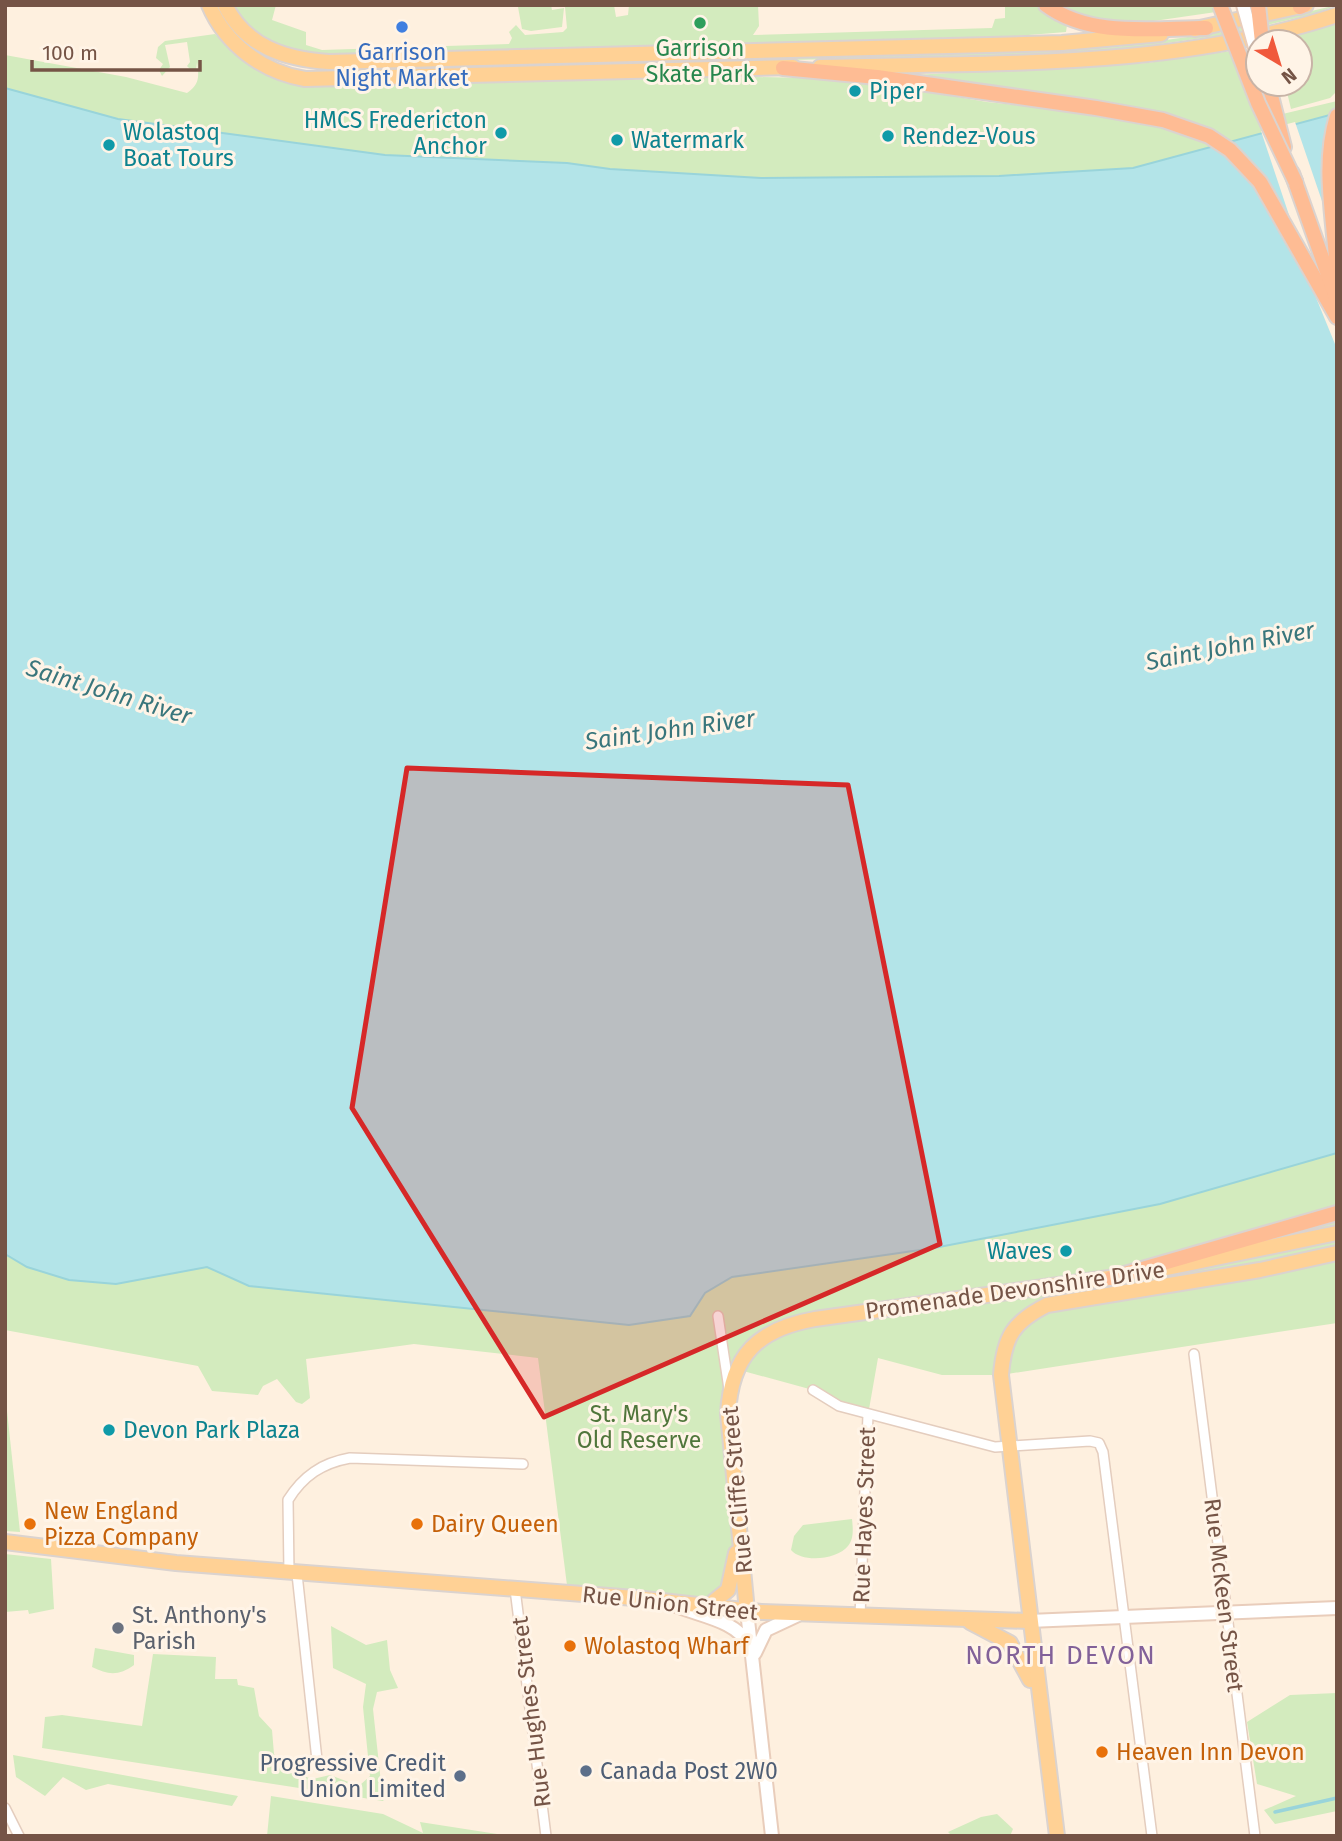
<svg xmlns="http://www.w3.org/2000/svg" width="1342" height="1841" viewBox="0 0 1342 1841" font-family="'Fira Sans',sans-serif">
<rect width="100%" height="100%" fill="#fef0df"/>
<g fill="#d3ebbe">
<path d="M 233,5 L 276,5 L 272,20 L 306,32 L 306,45 L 322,50 L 509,44 L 512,38 L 509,32 L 516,25 L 525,35 L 563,32 L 567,28 L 565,7 L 614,5 L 616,17 L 628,15 L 629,5 L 758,5 L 759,26 L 753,35 L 992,28 L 995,19 L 1005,18 L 1005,5 L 1037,5 L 1067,25 L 1066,32 L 1016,36 L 316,54 C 280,51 253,37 233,5 Z"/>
<path d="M 551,5 L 552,10 L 564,8 L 562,27 L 531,31 L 522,29 L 518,7 Z"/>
<path d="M 1055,5 L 1213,5 L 1216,12 L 1140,23 L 1089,20 Z"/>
<path d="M 1337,5 L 1314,14 L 1224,35 L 1103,52 L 333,72 L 1116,47 L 1223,32 Z"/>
<path d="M 1337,23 L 1337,91 L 1330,98 L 1291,109 L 1285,84 L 1300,84 L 1300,42 L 1275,41 Z"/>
<path d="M 215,34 C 247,68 267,77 311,86 L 758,77 L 851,79 L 987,102 L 1196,124 L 1129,107 L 912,75 L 1147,63 L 1231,51 L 1257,120 L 1337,101 L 1337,113 L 1133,168 L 999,176 L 761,178 L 610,169 L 567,163 L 385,155 L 118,119 L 5,88 L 5,55 L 126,77 L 187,93 C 200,84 199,76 197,62 L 196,70 L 191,70 L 187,66 L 190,62 L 187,42 L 165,45 L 170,67 L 162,76 L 159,70 L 163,64 L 156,58 L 158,47 L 165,41 Z"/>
<path d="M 1337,1153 L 1337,1323 L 1001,1375 L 942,1375 L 878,1358 L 868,1415 L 813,1390 L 736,1369 C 718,1435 755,1507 733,1573 C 729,1584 715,1597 707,1607 L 568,1593 L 538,1358 L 414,1344 L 306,1359 L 310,1398 L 302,1404 L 296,1402 L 277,1379 L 263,1386 L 258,1395 L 212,1391 L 198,1366 L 5,1330 L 5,1254 L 27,1267 L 69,1280 L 116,1284 L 207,1267 L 249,1286 L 629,1325 L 689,1316 L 705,1293 L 732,1277 L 934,1248 L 1160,1204 Z"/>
<path d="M 5,1392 L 20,1532 L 5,1531 Z"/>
<path d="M 852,1519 C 853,1528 854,1539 848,1546 C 837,1560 802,1563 791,1550 L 794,1536 L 803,1525 Z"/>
<path d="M 5,1554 L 51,1559 L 54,1609 L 29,1614 L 28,1610 L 5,1612 Z"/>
<path d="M 331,1626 L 366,1645 L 387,1640 L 390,1670 L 398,1688 L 377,1692 L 373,1709 L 382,1792 L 378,1794 L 386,1797 L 383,1801 L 42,1748 L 45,1717 L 62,1715 L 142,1726 L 153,1654 L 216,1657 L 215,1679 L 237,1679 L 238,1685 L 254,1688 L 259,1716 L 272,1730 L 274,1754 L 285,1771 L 313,1779 L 330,1775 L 359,1786 L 370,1776 L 363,1707 L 366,1684 L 333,1668 Z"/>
<path d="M 95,1648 L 134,1655 L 134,1665 C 119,1676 108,1675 92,1667 Z"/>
<path d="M 1337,1693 L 1337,1811 L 1275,1824 L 1264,1810 L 1296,1796 L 1257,1784 L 1247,1722 L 1290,1695 Z"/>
<path d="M 13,1755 L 238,1796 L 232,1806 L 108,1784 L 86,1790 L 63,1777 L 45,1796 L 16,1777 Z"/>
<path d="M 271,1796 L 383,1814 L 423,1833 L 420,1822 L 510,1836 L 267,1836 Z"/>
<path d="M 997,1814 L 1013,1829 L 1010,1836 L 952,1836 L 948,1832 L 981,1817 Z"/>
</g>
<path fill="#b3e4e8" stroke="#99d4da" stroke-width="2" d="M 5,88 L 118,119 L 385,155 L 567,163 L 610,169 L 761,178 L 999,176 L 1133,168 L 1337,113 L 1337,1153 L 1160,1204 L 934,1248 L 732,1277 L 705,1293 L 690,1316 L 629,1325 L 249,1286 L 207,1267 L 116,1284 L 69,1280 L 27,1267 L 5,1254 Z"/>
<path fill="#fef0df" d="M 1337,110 L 1337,349 L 1308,278 L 1255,183 L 1219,149 L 1226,140 L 1248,158 L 1265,177 L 1290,218 L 1261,131 L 1295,122 L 1324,207 L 1322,148 L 1331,112 Z"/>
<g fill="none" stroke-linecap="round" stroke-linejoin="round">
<path stroke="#99d4da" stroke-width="3.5" d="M 1275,1812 L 1337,1798"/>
<defs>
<g id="minor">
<path d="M 718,1316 L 729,1389"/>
<path d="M 1194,1354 L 1255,1836"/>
<path d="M 813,1390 L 839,1406 L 995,1447 L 1090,1441 L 1099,1443 L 1103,1452 L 1152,1836"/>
<path d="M 289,1573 L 288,1500 C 303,1476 322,1463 350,1458 L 523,1464"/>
<path d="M 297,1574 L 317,1760"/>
<path d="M 515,1589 L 546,1836"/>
<path d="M 860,1616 L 868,1415"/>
<path d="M 5,1808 L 19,1836"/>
</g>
<g id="secondary">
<path d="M 674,1605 C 699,1616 736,1620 748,1644"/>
<path d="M 747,1611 L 772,1836"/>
<path d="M 1029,1621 L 1337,1608"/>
<path d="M 755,1653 L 766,1630 L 798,1615"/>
</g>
<g id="primary">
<path d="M 209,5 C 226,45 263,72 305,79 L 793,67"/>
<path d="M 225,5 C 246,47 285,59 329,62 L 1062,43 L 1161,34"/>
<path d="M 1195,29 L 1306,5"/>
<path d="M 820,67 C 992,62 1171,70 1337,15"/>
<path d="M 1167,1268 L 1337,1233"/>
<path d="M 5,1542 L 176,1563 L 635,1598 L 761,1612 L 1029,1621"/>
<path d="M 707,1607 L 728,1590 L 736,1553"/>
<path d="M 747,1611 L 728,1414 C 731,1355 758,1329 815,1319 L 1123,1276"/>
<path d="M 970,1622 L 1010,1643 L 1030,1680"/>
<path d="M 1057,1836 L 1001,1375 C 1004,1337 1013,1322 1047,1305 L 1260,1270 L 1337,1253"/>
</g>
<g id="trunk">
<path d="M 1046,5 C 1090,38 1154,28 1206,28"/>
<path d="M 1300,7 L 1304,5"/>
<path d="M 783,68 L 877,77 L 1096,108 L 1163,120 L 1209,136 L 1230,150 L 1260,182 L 1337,317"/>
<path d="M 1268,84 L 1284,147"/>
<path d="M 1337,116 C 1321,167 1335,221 1337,274"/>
<path d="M 1292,173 L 1337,300"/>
<path d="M 1111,1278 L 1337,1213"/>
</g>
</defs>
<use href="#minor" stroke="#e4cdbe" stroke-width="12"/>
<use href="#secondary" stroke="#e9cdbb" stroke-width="16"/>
<use href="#primary" stroke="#dbd3cf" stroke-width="18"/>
<use href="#trunk" stroke="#dbd3cf" stroke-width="18"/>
<use href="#minor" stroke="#fff" stroke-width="9"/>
<use href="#secondary" stroke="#fff" stroke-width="12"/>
<use href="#primary" stroke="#ffd195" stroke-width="14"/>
<use href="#trunk" stroke="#febc94" stroke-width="14"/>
<defs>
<path id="secondary-bridge" d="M 1243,5 L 1258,58"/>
<g id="trunk-bridge">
<path d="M 1220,5 L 1258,103 L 1296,183"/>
<path d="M 1258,5 L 1262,42"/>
</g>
</defs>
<use href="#secondary-bridge" stroke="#e9cdbb" stroke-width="16" stroke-linecap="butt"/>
<use href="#trunk-bridge" stroke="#dbd3cf" stroke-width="18" stroke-linecap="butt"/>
<use href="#secondary-bridge" stroke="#fff" stroke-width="12"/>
<use href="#trunk-bridge" stroke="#febc94" stroke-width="14"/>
</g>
<path fill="#d62828" fill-opacity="0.2" stroke="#d62828" stroke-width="5" stroke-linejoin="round" d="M 407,768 L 848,785 L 940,1244 L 544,1417 L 352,1108 Z"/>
<circle fill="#2e9e5b" stroke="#fff4e7" stroke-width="2.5" cx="700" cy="23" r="7"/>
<circle fill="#3f7fe0" stroke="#fff4e7" stroke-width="2.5" cx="402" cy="27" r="7"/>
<g fill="#0f9aa8" stroke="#fff4e7" stroke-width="2.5">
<circle cx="855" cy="91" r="7"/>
<circle cx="501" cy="133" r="7"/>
<circle cx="888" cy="136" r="7"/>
<circle cx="617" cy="140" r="7"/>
<circle cx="109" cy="145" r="7"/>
<circle cx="1066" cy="1251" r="7"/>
<circle cx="109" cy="1430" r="7"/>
</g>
<g fill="#e8710a" stroke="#fff4e7" stroke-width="2.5">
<circle cx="30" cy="1524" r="7"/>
<circle cx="417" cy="1524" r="7"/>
<circle cx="570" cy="1646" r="7"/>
<circle cx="1102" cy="1752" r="7"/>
</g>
<circle fill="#6b7280" stroke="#fff4e7" stroke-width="2.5" cx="118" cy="1628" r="7"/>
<g fill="#5c6f8a" stroke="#fff4e7" stroke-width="2.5">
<circle cx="586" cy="1771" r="7"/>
<circle cx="460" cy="1776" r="7"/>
</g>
<g text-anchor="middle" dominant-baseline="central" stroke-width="6" stroke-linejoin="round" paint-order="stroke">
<g font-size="23" fill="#27864d" stroke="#fff4e7">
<text x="700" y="48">Garrison<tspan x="700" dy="26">Skate Park</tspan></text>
</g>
<g font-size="23" fill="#366cbe" stroke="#fff4e7">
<text x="402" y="52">Garrison<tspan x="402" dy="26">Night Market</tspan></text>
</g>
<g font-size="23" fill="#0d838f" stroke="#fff4e7" text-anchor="start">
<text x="869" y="91">Piper</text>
<text x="487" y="120" text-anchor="end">HMCS Fredericton<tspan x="487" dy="26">Anchor</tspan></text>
<text x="123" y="132">Wolastoq<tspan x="123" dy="26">Boat Tours</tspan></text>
<text x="902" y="136">Rendez-Vous</text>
<text x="631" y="140">Watermark</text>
<text x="1052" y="1251" text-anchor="end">Waves</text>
<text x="123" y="1430">Devon Park Plaza</text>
</g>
<g font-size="23" fill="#755446" stroke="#fff4e7">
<text transform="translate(1015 1290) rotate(-8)">Promenade Devonshire Drive</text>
<text transform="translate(737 1490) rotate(-95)">Rue Cliffe Street</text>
<text transform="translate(864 1515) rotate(-88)">Rue Hayes Street</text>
<text transform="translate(1224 1595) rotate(83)">Rue McKeen Street</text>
<text transform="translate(670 1603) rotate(6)">Rue Union Street</text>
<text transform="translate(531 1712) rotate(-97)">Rue Hughes Street</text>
</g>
<g font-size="23" fill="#50763b" stroke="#fff4e7">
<text x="639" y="1414">St. Mary's<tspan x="639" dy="26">Old Reserve</tspan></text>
</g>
<g font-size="23" fill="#c56008" stroke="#fff4e7" text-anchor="start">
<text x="44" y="1511">New England<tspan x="44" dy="26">Pizza Company</tspan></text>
<text x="431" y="1524">Dairy Queen</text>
<text x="584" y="1646">Wolastoq Wharf</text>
<text x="1116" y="1752">Heaven Inn Devon</text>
</g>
<g font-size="23" fill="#5b616d" stroke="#fff4e7" text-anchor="start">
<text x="132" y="1615">St. Anthony's<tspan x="132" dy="26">Parish</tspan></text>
</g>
<g font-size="23" fill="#4e5e75" stroke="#fff4e7" text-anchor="end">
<text x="446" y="1763">Progressive Credit<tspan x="446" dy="26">Union Limited</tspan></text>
<text x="600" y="1771" text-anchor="start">Canada Post 2W0</text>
</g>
<g font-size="24" font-style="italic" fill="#39767c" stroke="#fff4e7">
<text transform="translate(1230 646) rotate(-11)">Saint John River</text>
<text transform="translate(109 692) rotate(17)">Saint John River</text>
<text transform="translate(670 730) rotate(-8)">Saint John River</text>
</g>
<g font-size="26" letter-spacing="2" fill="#826199" stroke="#fff4e7">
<text x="1061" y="1655">NORTH DEVON</text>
</g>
</g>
<rect width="1342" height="1841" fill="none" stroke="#755446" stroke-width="14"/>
<g transform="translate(1279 63) rotate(142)"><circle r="33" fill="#fff4e7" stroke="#c8b4a7" stroke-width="2"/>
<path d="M0-5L12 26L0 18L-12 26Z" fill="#f0593c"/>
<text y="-10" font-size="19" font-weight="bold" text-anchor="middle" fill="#755446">N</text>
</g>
<path d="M32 60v10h168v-10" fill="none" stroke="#755446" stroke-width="3.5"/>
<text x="42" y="60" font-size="21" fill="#755446" stroke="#fff4e7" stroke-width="5" paint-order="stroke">100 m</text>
</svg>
